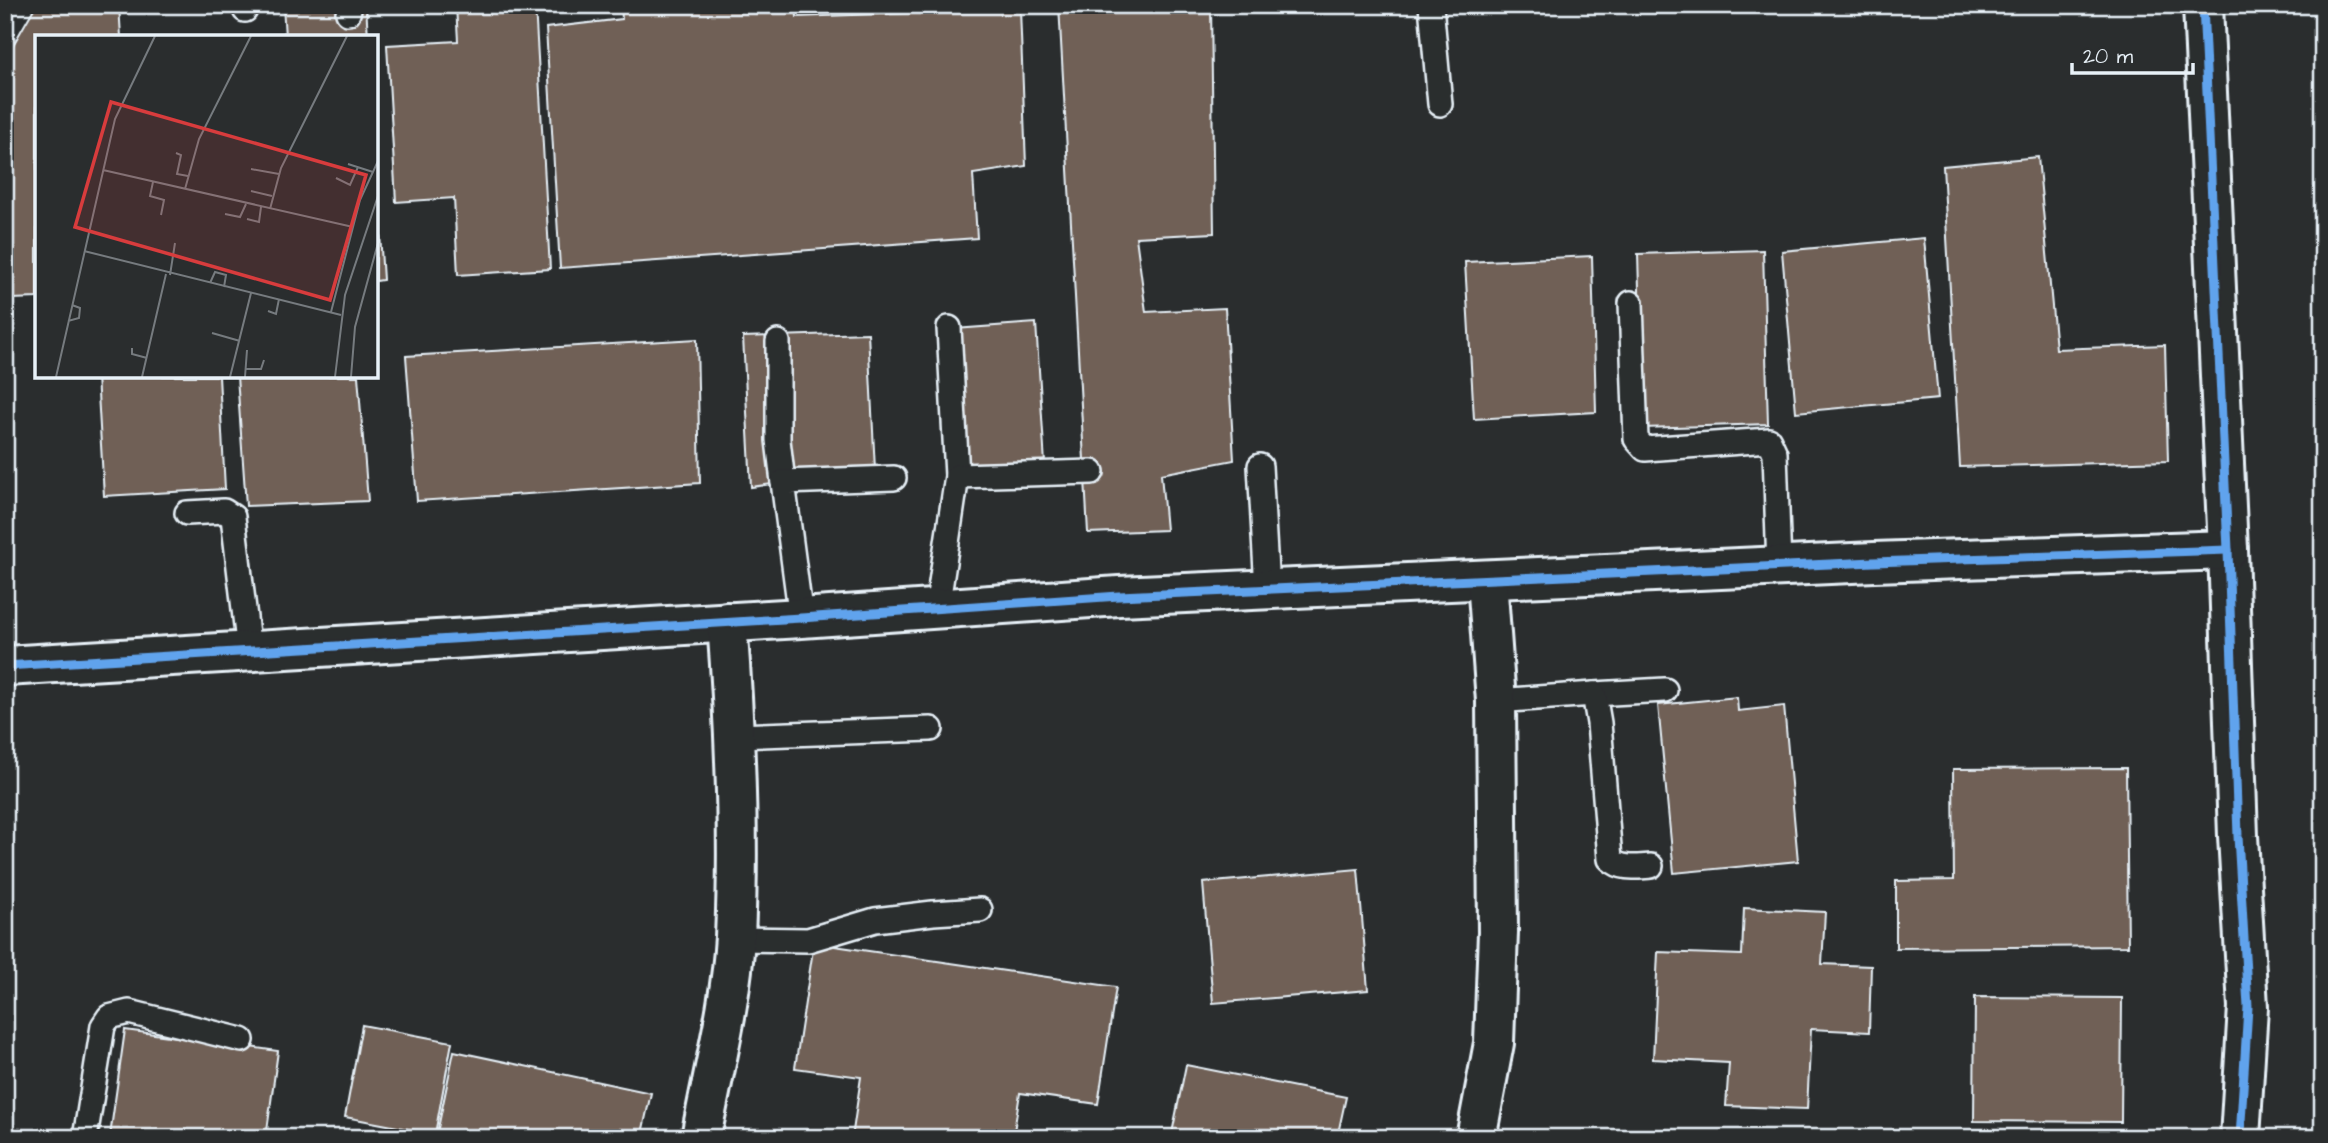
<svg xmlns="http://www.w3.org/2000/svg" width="2328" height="1143" viewBox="0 0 2328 1143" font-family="'Architects Daughter',sans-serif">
<rect width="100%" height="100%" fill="#2a2d2e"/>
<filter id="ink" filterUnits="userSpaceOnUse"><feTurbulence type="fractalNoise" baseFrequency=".0143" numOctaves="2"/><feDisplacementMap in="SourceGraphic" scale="14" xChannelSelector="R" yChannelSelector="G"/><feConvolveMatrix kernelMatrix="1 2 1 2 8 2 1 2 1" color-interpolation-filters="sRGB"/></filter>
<g filter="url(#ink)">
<g fill="#6f6056" stroke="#e8f1f8" stroke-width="2">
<path d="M 36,5 L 119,5 L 121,37 L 37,37 L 37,298 L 12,299 L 5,171 L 5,59 Z"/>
<path d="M 283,5 L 366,5 L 368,37 L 285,37 Z"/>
<path d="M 456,5 L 535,5 L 550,269 L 458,275 L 454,198 L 396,202 L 387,45 L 458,41 Z"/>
<path d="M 621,5 L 796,5 L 797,17 L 1020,9 L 1026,166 L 973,174 L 977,238 L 560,268 L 546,28 L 622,19 Z"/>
<path d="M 1059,5 L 1211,5 L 1214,233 L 1136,237 L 1146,312 L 1225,308 L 1234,460 L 1161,474 L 1166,530 L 1088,533 Z"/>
<path d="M 2038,157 L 2056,349 L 2165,345 L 2168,461 L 1960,467 L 1943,166 Z"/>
<path d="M 376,170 L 383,280 L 376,281 Z"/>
<path d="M 1924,238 L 1938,399 L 1796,412 L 1782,251 Z"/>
<path d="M 1763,250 L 1768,424 L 1643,428 L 1638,254 Z"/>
<path d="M 1592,256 L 1596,412 L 1474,419 L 1465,262 Z"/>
<path d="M 1036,323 L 1045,464 L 964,469 L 955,329 Z"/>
<path d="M 868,333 L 875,470 L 751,487 L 743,337 Z"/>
<path d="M 697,339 L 700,483 L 417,501 L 406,356 Z"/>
<path d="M 97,376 L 219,376 L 225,489 L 104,496 Z"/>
<path d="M 237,376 L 358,376 L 368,501 L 246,506 Z"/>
<path d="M 1737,697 L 1738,711 L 1784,706 L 1798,861 L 1674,873 L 1658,705 Z"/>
<path d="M 2126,768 L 2128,946 L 1896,948 L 1896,881 L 1954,880 L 1953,769 Z"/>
<path d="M 1358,869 L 1368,990 L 1213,1003 L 1203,883 Z"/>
<path d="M 1744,908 L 1825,912 L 1822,964 L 1871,966 L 1869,1032 L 1811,1029 L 1807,1109 L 1726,1106 L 1729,1063 L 1653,1059 L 1658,952 L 1742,955 Z"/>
<path d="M 814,943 L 1116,987 L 1098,1104 L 1020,1093 L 1013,1138 L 852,1138 L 861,1077 L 795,1068 Z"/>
<path d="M 1975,997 L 2122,998 L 2121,1122 L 1974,1121 Z"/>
<path d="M 362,1025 L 452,1042 L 435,1134 L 345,1117 Z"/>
<path d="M 125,1030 L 278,1051 L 266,1138 L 110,1136 Z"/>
<path d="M 454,1051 L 651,1093 L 641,1138 L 436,1138 Z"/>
<path d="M 1186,1065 L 1346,1097 L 1337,1138 L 1171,1138 Z"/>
</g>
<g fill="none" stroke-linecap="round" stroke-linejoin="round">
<defs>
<g id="service">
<path d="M 245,5 L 245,10"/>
<path d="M 1431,5 L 1440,104"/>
<path d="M 348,13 L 350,5"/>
<path d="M 1631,303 L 1636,439 L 1645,449 L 1769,440 L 1775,453 L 1779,567"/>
<path d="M 949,328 L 957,476"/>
<path d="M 778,342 L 778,440 L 783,482"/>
<path d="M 1260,466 L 1267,589"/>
<path d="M 187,513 L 224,511 L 233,517 L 249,651"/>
<path d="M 937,609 L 957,476 L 1092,472"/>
<path d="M 801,618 L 783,482 L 894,478"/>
<path d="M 1594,694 L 1665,690"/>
<path d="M 1496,701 L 1594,694 L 1599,723 L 1610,859 C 1622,870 1636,867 1651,866"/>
<path d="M 735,736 L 931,729"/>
<path d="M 735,939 L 808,940 L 875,920 L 933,913 L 980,910"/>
<path d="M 85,1138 L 103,1026 L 109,1017 L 129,1012 L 242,1040"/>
</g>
<g id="minor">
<path d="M 2203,5 L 2228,550 L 2238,836 L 2248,1007 L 2240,1138"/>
<path d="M 5,666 L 801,618 L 1119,596 L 1874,562 L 2228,550"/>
<path d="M 701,1138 C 713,1072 731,1004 735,937 C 740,832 735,727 727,622"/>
<path d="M 1476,1138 L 1494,1043 L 1498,932 L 1496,701 L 1487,580"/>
</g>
</defs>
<use href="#service" stroke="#e8f1f8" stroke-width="28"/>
<use href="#minor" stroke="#e8f1f8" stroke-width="44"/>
<use href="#service" stroke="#2a2d2e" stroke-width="23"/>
<use href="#minor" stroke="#2a2d2e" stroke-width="38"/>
<defs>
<g id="cycleway">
<path d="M 2203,5 L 2228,550 L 2238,836 L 2248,1007 L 2240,1138"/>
<path d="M 5,666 L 801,618 L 1119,596 L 1874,562 L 2228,550"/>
</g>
</defs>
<use href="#cycleway" stroke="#2a2d2e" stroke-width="13"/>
<use href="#cycleway" stroke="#60a3ed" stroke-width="9"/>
</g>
</g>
<g transform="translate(35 35)">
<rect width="343" height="343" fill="#2a2d2e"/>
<path fill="none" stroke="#767b7f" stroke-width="2" d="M 141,118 L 146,120 L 142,139 L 153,141M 313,129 L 338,137M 216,134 L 244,139M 68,135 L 318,192M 301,143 L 315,150 L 323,132M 118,147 L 115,161 L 129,165 L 126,180M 150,154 L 164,104 L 216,1M 216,156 L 237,161M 235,174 L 246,133 L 312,1M 190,179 L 205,182 L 211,169M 212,184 L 224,187 L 226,172M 49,216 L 306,280M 135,240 L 140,208M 175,248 L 180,237 L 191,240 L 189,252M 233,276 L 241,279 L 244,264M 296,277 L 325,165 L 343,126M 33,286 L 44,283 L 45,273 L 37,270M 177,298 L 205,306M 97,313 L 97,319 L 112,323M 211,334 L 226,334 L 229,325M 21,342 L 80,84 L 120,1M 107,342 L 131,239M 195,342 L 216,258M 210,342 L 212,315M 300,342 L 310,260 L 343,161M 316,342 L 320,292 L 343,208"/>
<path fill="#d83c3d" fill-opacity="0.15" stroke="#d83c3d" stroke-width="3.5" d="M 76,67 L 331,140 L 295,265 L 40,192 Z"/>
<rect width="343" height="343" fill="none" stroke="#e8f1f8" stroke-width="3.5"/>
</g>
<rect width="2328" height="1143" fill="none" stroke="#2a2d2e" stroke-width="28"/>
<rect x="14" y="14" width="2300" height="1115" fill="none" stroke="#e8f1f8" stroke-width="2.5" filter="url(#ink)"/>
<path d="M2072 63v10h121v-10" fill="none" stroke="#e8f1f8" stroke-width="3.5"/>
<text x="2083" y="63" font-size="21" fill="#e8f1f8" stroke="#2a2d2e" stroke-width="5" paint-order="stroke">20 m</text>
</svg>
